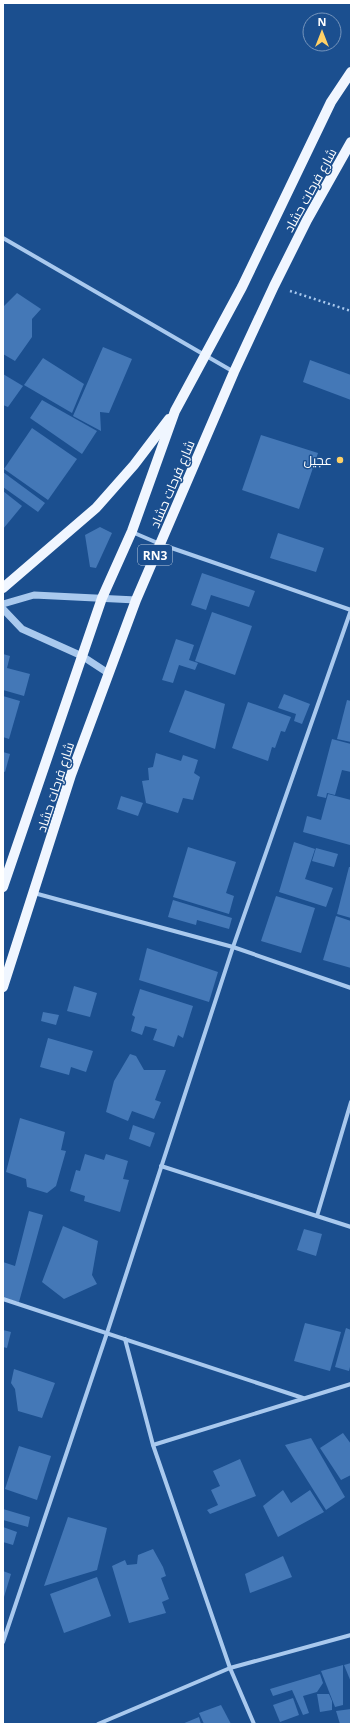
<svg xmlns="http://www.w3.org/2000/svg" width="354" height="1727" viewBox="0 0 354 1727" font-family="'Open Sans',Cairo,sans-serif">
<rect width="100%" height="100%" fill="#1b4f8f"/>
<g fill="#4478b7">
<path d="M 17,293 L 41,309 L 32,319 L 32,337 L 15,361 L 3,354 L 3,307 Z"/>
<path d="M 103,347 L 132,359 L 109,413 L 100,412 L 101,431 L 73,416 Z"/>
<path d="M 43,358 L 84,384 L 72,413 L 24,385 Z"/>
<path d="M 310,360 L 351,375 L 351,400 L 303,382 Z"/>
<path d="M 3,374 L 23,386 L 8,407 L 3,405 Z"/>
<path d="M 42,400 L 97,431 L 82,454 L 30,418 Z"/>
<path d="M 32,428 L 77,459 L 48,500 L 4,469 Z"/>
<path d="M 261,435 L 318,453 L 299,509 L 242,490 Z"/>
<path d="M 3,472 L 45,503 L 38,512 L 3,487 Z"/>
<path d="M 3,491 L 22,506 L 3,529 Z"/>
<path d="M 100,527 L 112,533 L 96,568 L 90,567 L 85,535 Z"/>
<path d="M 278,533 L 324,548 L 316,572 L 270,558 Z"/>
<path d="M 202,573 L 255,591 L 249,607 L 211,595 L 206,610 L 191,605 Z"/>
<path d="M 212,612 L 252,626 L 235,675 L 195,661 Z"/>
<path d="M 176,639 L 194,645 L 189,660 L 198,663 L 195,670 L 179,665 L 173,683 L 162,680 Z"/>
<path d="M 3,654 L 10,656 L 7,668 L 30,674 L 24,696 L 3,690 Z"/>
<path d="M 185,690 L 225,704 L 215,749 L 169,732 Z"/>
<path d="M 284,694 L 310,704 L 302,724 L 294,721 L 296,714 L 278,708 Z"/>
<path d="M 3,696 L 20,701 L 9,739 L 3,737 Z"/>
<path d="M 347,700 L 351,701 L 351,742 L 337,739 Z"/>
<path d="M 248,702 L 291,717 L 285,732 L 281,731 L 275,748 L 272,747 L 268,761 L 232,748 Z"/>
<path d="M 332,739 L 351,744 L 351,772 L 342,770 L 335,795 L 327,793 L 326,798 L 317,796 Z"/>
<path d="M 3,752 L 10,754 L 5,772 L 3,771 Z"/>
<path d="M 156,753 L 181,761 L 183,755 L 198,760 L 194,773 L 200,777 L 193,800 L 183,798 L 178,813 L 146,803 L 142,781 L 149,780 L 148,768 L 153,767 Z"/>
<path d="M 328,794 L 351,800 L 350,845 L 303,832 L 307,816 L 321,820 Z"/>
<path d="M 121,796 L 143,803 L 138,816 L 117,809 Z"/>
<path d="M 294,842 L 315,849 L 305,879 L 333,888 L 326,907 L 279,892 Z"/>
<path d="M 188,847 L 236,862 L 226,893 L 234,896 L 229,914 L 173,897 Z"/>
<path d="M 316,848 L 338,854 L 334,867 L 312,861 Z"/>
<path d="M 349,867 L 351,867 L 351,918 L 337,914 Z"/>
<path d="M 276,896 L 315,908 L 301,953 L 261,941 Z"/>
<path d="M 173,900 L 232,918 L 229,929 L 197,920 L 196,925 L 168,917 Z"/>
<path d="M 336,916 L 351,921 L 351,968 L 323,960 Z"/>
<path d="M 147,948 L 218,972 L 209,1002 L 139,980 Z"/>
<path d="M 74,986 L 97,993 L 90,1017 L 67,1011 Z"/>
<path d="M 140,989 L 193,1006 L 183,1038 L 178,1035 L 174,1047 L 153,1040 L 157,1029 L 145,1026 L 142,1035 L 131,1031 L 135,1017 L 132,1015 Z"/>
<path d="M 43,1012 L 59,1015 L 56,1025 L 41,1021 Z"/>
<path d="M 48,1038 L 93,1051 L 86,1072 L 71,1067 L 69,1075 L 40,1067 Z"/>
<path d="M 130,1054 L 136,1056 L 144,1070 L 166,1070 L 155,1100 L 161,1102 L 154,1119 L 132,1111 L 128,1121 L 106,1112 L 114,1081 Z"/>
<path d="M 20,1118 L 65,1132 L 61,1150 L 66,1151 L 56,1186 L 47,1193 L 27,1187 L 26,1179 L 6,1172 Z"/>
<path d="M 133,1125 L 155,1133 L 150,1147 L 129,1139 Z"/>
<path d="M 85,1154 L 104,1160 L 106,1154 L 128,1161 L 123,1179 L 129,1180 L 120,1212 L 84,1201 L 85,1196 L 70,1191 L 76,1170 L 80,1171 Z"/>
<path d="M 29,1211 L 43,1215 L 19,1302 L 3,1298 L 3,1262 L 15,1266 Z"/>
<path d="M 63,1226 L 98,1241 L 92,1275 L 97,1284 L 64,1299 L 42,1282 Z"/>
<path d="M 304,1229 L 322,1234 L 316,1256 L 297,1250 Z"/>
<path d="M 305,1323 L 341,1332 L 330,1371 L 294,1361 Z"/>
<path d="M 346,1328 L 351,1330 L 351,1363 L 349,1371 L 335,1367 Z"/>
<path d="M 3,1330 L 11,1332 L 7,1348 L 3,1347 Z"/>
<path d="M 14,1369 L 55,1383 L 42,1418 L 18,1411 L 15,1389 L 11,1383 Z"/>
<path d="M 343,1433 L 351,1444 L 351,1475 L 341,1480 L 320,1448 Z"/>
<path d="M 311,1438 L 345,1497 L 326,1510 L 285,1445 Z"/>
<path d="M 19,1446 L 51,1456 L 37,1500 L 5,1489 Z"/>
<path d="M 240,1459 L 256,1496 L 210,1514 L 207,1510 L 218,1505 L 211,1490 L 220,1486 L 213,1471 Z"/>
<path d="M 283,1490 L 291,1503 L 310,1490 L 324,1512 L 278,1537 L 263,1506 Z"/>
<path d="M 3,1509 L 30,1517 L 28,1527 L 3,1520 Z"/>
<path d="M 68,1517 L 107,1528 L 97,1570 L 44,1586 Z"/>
<path d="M 3,1527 L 17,1532 L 13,1545 L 3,1542 Z"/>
<path d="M 153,1549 L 163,1567 L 166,1576 L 161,1578 L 169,1599 L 162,1602 L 166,1613 L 129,1623 L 112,1566 L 125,1560 L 127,1565 L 137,1564 L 138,1555 Z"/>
<path d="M 283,1556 L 292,1577 L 250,1593 L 245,1574 Z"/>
<path d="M 3,1571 L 11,1574 L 4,1597 L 3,1597 Z"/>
<path d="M 97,1577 L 111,1616 L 64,1633 L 50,1594 Z"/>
<path d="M 351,1663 L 351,1682 L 344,1665 Z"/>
<path d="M 343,1665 L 343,1705 L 335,1707 L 321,1671 Z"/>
<path d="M 320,1674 L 323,1683 L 317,1692 L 303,1696 L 309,1713 L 303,1715 L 292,1690 L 273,1696 L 270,1689 Z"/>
<path d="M 317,1694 L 329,1694 L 332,1701 L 332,1710 L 320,1712 Z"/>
<path d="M 293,1698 L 299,1715 L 280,1722 L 273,1705 Z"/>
<path d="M 221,1705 L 231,1724 L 204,1724 L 199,1713 Z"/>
<path d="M 351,1709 L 351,1724 L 340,1724 L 336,1711 Z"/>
<path d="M 199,1717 L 201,1724 L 182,1724 Z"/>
</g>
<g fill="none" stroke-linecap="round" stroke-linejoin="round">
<path stroke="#a9c9ee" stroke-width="2.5" stroke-dasharray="2 3" stroke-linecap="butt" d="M 290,291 L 351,311"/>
<g stroke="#a9c9ee" stroke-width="4">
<path d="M 3,238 L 234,372"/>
<path d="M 132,532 L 160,544 L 351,610"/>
<path d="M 34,893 L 233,947 L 351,988"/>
<path d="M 161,1166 L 351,1227"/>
<path d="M 317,1216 L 351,1102"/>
<path d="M 3,1299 L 303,1398"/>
<path d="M 125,1339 L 153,1445 L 230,1668 L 254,1724"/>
<path d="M 153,1445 L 351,1384"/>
<path d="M 3,1642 L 107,1333 L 233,947 L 351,610"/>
<path d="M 98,1724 L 230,1668 L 351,1635"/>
</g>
<g stroke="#a9c9ee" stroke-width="7">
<path d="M 3,604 L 34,595 L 136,600"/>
<path d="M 3,609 L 22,629 L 82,656 L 108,673"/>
</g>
<g stroke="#f0f6ff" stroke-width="10">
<path d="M 3,588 L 96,508 L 134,465 L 169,419"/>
<path d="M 3,887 L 102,598 L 132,531 L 175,411 L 242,287 L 331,102 L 351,72"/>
<path d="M 3,987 L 71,775 L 136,600 L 234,372 L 274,286 L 307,220 L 351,142"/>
</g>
</g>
<circle fill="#ffd166" stroke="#1b4f8f" stroke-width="1.5" cx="340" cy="460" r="4"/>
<g text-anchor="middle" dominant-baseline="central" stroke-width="3" stroke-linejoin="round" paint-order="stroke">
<rect fill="#1b4f8f" stroke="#bbcadd" stroke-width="1" x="138" y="545" width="34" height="20" rx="3"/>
<g font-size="12" font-weight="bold" fill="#fff">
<text x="155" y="555">RN3</text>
</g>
<g font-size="13" fill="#fff" stroke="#1b4f8f">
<text transform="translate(310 190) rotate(-61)">شارع فرحات حشاد</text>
<text transform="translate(172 484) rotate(-67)">شارع فرحات حشاد</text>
<text transform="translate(55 787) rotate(-72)">شارع فرحات حشاد</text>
</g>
<g font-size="13" fill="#fff" stroke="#1b4f8f" text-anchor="end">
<text x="332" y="460">عجيل</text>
</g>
</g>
<rect width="354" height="1727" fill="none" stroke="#ffffff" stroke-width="8"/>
<g transform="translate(322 32)"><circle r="19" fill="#1b4f8f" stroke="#7695bc"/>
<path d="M0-3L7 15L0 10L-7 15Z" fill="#ffd166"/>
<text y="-6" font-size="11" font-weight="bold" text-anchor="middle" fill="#ffffff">N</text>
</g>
</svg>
